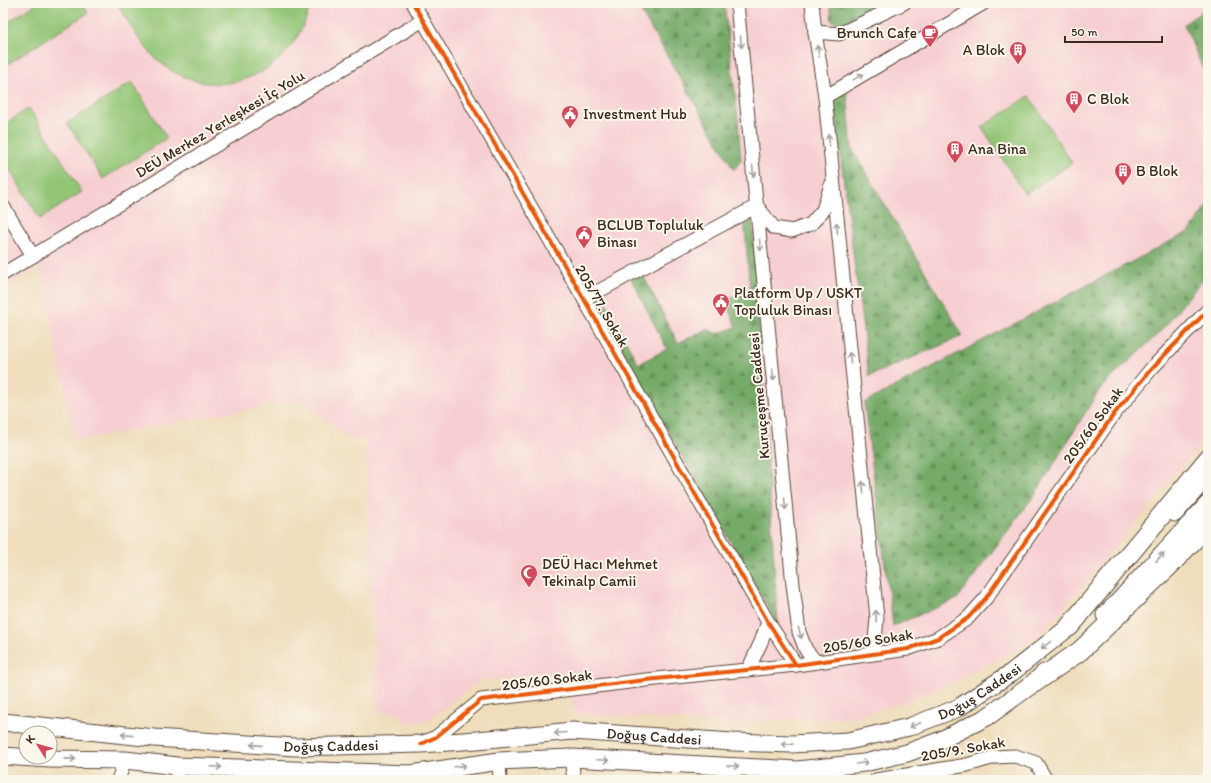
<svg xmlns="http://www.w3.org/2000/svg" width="1211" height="783" viewBox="0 0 1211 783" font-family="Itim,sans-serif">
<defs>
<pattern id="forest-firs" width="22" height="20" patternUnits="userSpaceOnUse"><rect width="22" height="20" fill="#75aa67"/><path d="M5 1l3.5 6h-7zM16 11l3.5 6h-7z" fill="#618b54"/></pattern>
</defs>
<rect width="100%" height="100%" fill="#fbf7ec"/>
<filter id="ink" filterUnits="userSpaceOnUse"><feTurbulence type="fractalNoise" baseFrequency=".025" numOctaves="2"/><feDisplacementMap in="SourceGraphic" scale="8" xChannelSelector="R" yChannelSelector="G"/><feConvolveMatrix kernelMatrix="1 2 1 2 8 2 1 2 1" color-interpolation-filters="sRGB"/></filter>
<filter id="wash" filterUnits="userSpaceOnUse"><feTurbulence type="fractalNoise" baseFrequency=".012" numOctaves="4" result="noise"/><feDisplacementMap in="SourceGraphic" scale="16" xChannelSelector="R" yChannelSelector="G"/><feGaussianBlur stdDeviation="0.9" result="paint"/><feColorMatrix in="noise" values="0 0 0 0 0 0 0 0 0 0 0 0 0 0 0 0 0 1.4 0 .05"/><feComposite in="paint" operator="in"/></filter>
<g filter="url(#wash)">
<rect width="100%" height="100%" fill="#efddbb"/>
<path fill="#f7cfd2" d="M 3,3 L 1208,3 L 1208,435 L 1128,532 L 1042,633 L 1010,653 L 959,679 L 902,703 L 846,719 L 786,719 L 729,723 L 575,714 L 565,672 L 480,680 L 428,721 L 405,724 L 397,712 L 377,712 L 365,440 L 350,439 L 300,400 L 74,441 L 41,267 L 3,287 Z"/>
<g fill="#92c576" stroke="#66784a">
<path d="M 38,3 L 82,3 L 88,13 L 3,67 L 3,25 Z"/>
<path d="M 117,3 L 310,3 C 298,70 222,108 165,66 C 143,50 130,25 117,3 Z"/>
<path d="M 132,82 L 167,138 L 103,179 L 67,123 Z"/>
<path d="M 1029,96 L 1072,163 L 1025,194 L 982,127 Z"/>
<path d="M 29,108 L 82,192 L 40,219 L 3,159 L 3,125 Z"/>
</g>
<g fill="url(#forest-firs)" stroke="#586a42">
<path d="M 636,3 L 724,3 L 738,119 L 741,160 L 734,170 Z"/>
<path d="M 830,3 L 887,3 L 839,25 L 832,21 Z"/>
<path d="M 1201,12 L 1208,12 L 1208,81 L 1184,24 Z"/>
<path d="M 847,93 L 852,149 L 963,336 L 869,376 L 833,99 Z"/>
<path d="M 1208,205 L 1208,273 L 1163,329 L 1100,389 L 1036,493 L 957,599 L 893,626 L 864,403 L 1190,231 Z"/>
<path d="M 752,215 L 778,625 L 593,299 L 602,294 L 638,364 L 667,349 L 631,279 L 642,273 L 678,343 L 707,329 L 717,334 L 736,327 L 726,300 L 750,290 L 744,219 Z"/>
</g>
</g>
<g filter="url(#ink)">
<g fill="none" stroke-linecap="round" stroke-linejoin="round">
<defs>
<g id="minor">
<path d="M 413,3 L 584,299 L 768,622 L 796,665"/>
<path d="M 737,3 L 793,585 L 799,632 L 806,650 L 816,662"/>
<path d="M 812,3 L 815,32 L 825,97 L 877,618 L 875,640 L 871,654"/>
<path d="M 815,32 L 839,34 L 904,3"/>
<path d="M 825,97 L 984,3"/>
<path d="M 3,206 L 33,256"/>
<path d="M 757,206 L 774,228 L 792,231 L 811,224 L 823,210 L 831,185"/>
<path d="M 3,274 L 423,20"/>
<path d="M 584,299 L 757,206"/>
<path d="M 748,670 L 761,642 L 768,622"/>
<path d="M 424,742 L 436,737 L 481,700 L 646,680 L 796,665 L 908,649 L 938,638 L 968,618 L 986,598 L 1114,414 L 1152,368 L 1208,310"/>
<path d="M 571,758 L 574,780"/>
<path d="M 499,761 L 500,780"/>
<path d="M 177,766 L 177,780"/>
<path d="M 118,780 L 125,760"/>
<path d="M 876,780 L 967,765 L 995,757 L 1015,756 L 1036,763 L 1046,780"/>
</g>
<g id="major">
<path d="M 1175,513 L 1208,475"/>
<path d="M 1105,615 L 1119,601 L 1208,504"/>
<path id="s1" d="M 3,722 L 154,738 L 295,747 L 421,744 L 477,740 L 573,731 L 732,742 L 791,744 L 848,741 L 909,727 L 958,708 L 1011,673 L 1069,627 L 1079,617"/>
<path d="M 3,756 L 50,759 L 125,760 L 177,766 L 411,774 L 499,761 L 571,758 L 797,770 L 864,763 L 907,753 L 939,741 L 987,717 L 1034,683 L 1044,673"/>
</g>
<g id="highway">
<path d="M 1069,627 L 1208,459"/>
<path d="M 1034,683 L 1080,651 L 1168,567 L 1208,525"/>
</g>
</defs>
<use href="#minor" stroke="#564536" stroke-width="15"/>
<use href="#major" stroke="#564536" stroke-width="19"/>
<use href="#highway" stroke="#564536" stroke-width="21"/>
<use href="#minor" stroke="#fff" stroke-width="13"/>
<use href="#major" stroke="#fff" stroke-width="17"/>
<use href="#highway" stroke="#fff" stroke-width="19"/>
<defs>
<g id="cycleway">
<path d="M 413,3 L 584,299 L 768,622 L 796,665"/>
<path d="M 421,744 L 436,737 L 481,700 L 646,680 L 796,665 L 908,649 L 938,638 L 968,618 L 986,598 L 1114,414 L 1152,368 L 1208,310"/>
</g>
</defs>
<use href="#cycleway" stroke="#fbf7ec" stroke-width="6"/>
<use href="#cycleway" stroke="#e8590c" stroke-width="4"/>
</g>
<defs><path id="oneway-shaft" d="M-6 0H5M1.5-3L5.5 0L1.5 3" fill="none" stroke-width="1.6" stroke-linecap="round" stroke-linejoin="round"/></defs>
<g stroke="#a79f9a">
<use href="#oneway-shaft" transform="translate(741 42) rotate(85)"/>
<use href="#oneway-shaft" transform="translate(818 51) rotate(-99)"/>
<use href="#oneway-shaft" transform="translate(858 77) rotate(-31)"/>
<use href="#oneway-shaft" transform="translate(829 140) rotate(-95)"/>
<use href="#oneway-shaft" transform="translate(753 171) rotate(85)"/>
<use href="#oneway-shaft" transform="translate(837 228) rotate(-96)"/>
<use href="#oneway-shaft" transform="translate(760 245) rotate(85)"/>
<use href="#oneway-shaft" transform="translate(850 358) rotate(-96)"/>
<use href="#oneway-shaft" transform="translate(773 375) rotate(85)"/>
<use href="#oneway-shaft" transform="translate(863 487) rotate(-96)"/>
<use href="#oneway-shaft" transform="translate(785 504) rotate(85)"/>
<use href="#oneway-shaft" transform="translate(1160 557) rotate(-47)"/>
<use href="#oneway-shaft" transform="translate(876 616) rotate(-92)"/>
<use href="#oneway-shaft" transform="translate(800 633) rotate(73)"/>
<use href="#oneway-shaft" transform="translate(1046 645) rotate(142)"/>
<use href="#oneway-shaft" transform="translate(915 725) rotate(159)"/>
<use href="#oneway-shaft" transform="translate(560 733) rotate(175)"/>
<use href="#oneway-shaft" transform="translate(127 735) rotate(-174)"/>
<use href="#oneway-shaft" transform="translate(787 744) rotate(-179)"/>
<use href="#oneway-shaft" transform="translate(256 745) rotate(-176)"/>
<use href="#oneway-shaft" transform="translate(70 759) rotate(1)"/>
<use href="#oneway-shaft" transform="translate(603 760) rotate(3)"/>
<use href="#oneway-shaft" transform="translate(862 763) rotate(-9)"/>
<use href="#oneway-shaft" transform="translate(460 766) rotate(-7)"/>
<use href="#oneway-shaft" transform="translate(733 766) rotate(3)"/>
<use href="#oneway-shaft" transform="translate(216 767) rotate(2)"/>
</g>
</g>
<defs>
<symbol id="cafe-pin" viewBox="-11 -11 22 30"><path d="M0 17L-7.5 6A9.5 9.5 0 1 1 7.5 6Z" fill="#d1495b" stroke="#fbf7ec"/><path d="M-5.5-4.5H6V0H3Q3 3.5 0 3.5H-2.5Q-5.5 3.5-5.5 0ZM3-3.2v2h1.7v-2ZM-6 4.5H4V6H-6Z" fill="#fff"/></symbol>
<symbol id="building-pin" viewBox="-11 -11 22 30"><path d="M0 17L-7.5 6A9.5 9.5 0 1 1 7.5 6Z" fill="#d1495b" stroke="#fbf7ec"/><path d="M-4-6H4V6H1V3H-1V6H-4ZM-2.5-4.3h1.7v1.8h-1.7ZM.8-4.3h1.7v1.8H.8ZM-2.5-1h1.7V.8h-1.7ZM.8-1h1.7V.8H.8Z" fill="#fff"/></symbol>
<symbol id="civic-pin" viewBox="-11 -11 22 30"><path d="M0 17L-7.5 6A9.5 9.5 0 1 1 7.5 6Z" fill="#d1495b" stroke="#fbf7ec"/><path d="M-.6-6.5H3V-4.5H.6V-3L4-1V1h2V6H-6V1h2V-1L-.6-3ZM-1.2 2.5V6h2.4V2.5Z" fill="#fff"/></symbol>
<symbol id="mosque-pin" viewBox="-11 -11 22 30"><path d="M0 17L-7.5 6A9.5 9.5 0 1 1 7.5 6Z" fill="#d1495b" stroke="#fbf7ec"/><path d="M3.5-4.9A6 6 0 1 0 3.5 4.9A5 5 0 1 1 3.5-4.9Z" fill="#fff"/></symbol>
</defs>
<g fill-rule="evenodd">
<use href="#cafe-pin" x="920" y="23" width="20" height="27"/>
<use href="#building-pin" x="1008" y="40" width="20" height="27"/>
<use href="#building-pin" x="1064" y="89" width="20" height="27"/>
<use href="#civic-pin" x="560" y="104" width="20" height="27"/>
<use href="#building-pin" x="945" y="139" width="20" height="27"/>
<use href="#building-pin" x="1113" y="161" width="20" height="27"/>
<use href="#civic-pin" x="574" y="224" width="20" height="27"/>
<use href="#civic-pin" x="711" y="292" width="20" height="27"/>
<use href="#mosque-pin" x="519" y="563" width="20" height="27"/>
</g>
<g text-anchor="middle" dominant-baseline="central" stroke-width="4" stroke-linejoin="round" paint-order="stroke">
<g font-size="15" fill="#3b2a1e" stroke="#fbf7ec" text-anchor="start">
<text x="917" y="33" text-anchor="end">Brunch Cafe</text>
<text x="1005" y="50" text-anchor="end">A Blok</text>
<text x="1087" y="99">C Blok</text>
<text x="583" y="114">Investment Hub</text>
<text x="968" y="149">Ana Bina</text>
<text x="1136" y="171">B Blok</text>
<text x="597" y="225">BCLUB Topluluk<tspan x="597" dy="17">Binası</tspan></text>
<text x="734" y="293">Platform Up / USKT<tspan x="734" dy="17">Topluluk Binası</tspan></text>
<text x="542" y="564">DEÜ Hacı Mehmet<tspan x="542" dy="17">Tekinalp Camii</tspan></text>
</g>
<g font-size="15" fill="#3b2a1e" stroke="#fbf7ec">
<text transform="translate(220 124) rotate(-31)">DEÜ Merkez Yerleşkesi İç Yolu</text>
<text transform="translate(602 306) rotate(60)">205/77. Sokak</text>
<text transform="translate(759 396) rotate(-95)">Kuruçeşme Caddesi</text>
<text transform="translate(1093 425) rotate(-54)">205/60 Sokak</text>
<text transform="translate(868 641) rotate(-9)">205/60 Sokak</text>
<text transform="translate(547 680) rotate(-7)">205/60 Sokak</text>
<text stroke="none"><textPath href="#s1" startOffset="989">Doğuş Caddesi</textPath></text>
<text stroke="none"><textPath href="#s1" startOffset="653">Doğuş Caddesi</textPath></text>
<text stroke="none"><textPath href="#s1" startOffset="329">Doğuş Caddesi</textPath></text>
<text transform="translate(963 749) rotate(-10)">205/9. Sokak</text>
</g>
</g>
<rect width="1211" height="783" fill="none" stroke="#fbf7ec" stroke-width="16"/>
<g transform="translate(38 745) rotate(307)"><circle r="19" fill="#fbf7ec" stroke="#aea59a"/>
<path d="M0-3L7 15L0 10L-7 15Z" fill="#d1495b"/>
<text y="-6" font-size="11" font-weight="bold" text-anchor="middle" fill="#3b2a1e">K</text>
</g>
<path d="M1065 36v6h97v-6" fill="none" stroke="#3b2a1e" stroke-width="2"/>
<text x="1071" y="36" font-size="12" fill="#3b2a1e" stroke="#fbf7ec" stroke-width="3" paint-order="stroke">50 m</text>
</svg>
